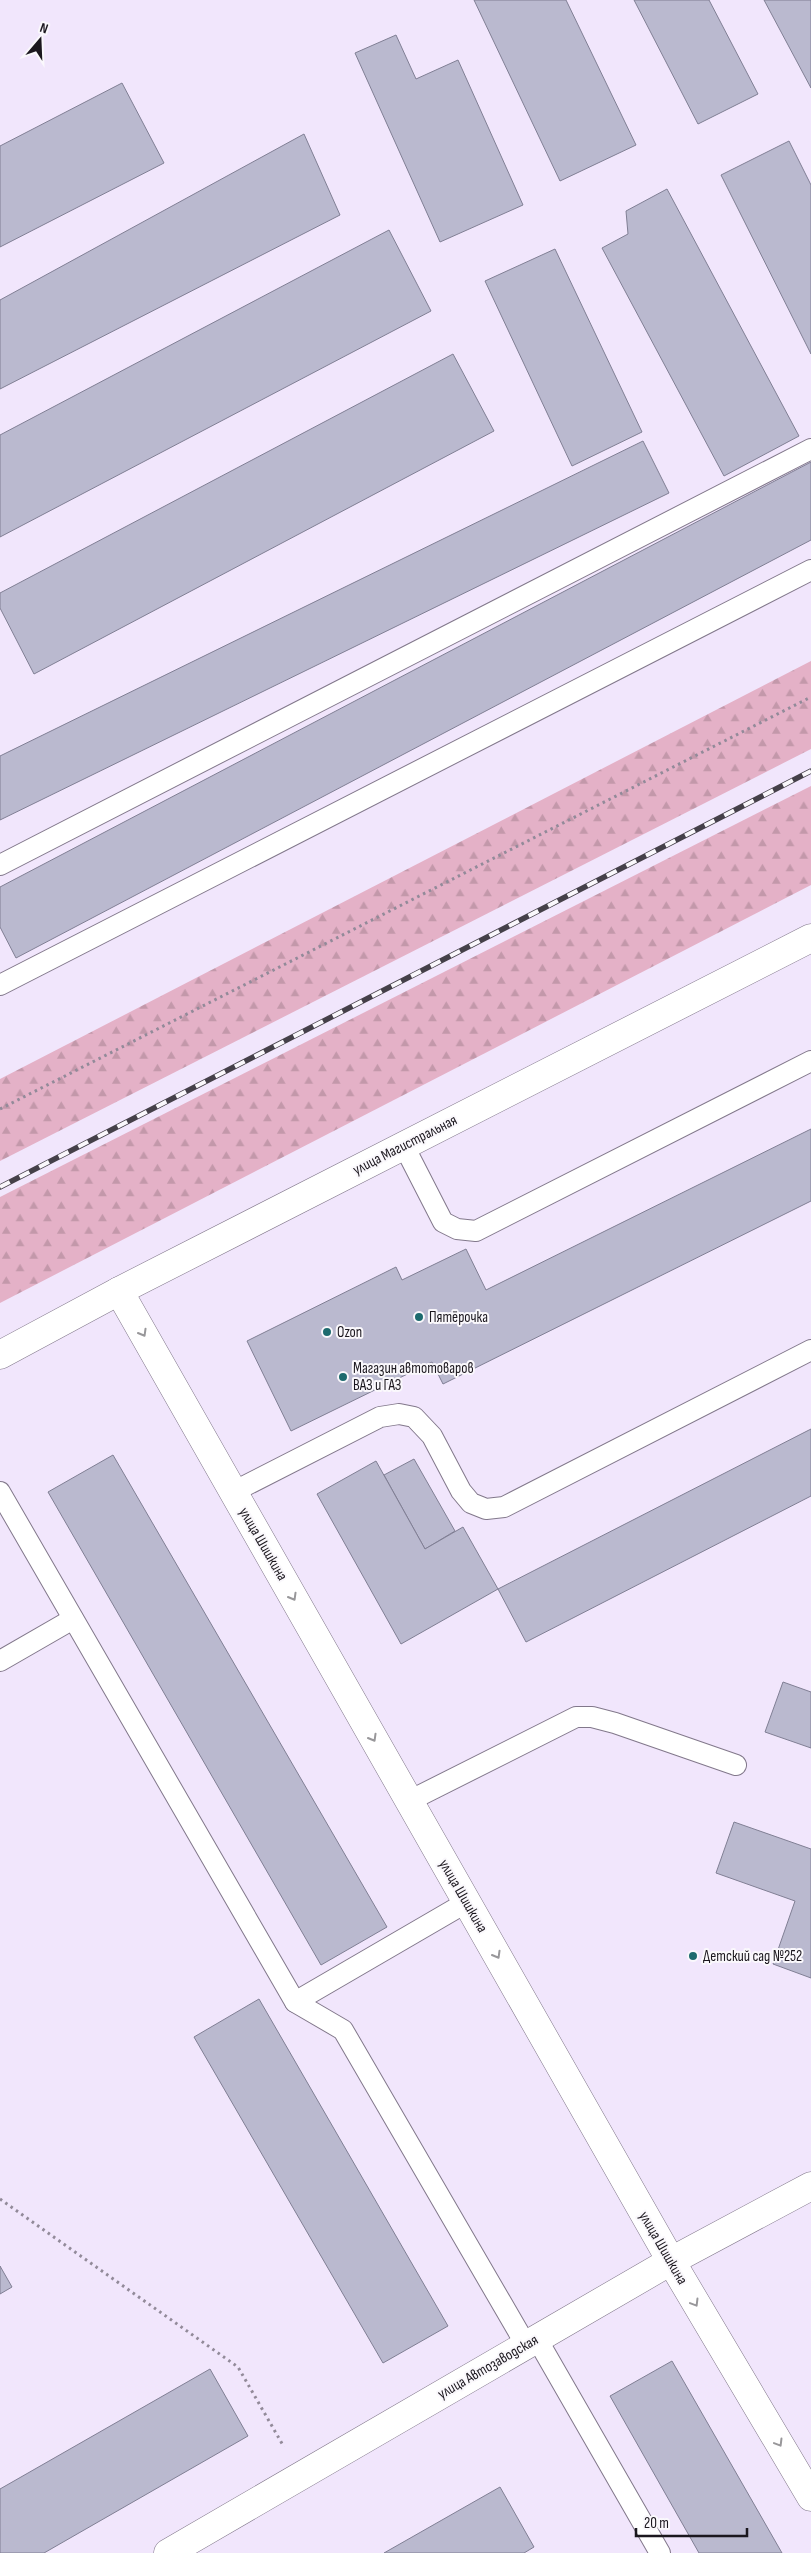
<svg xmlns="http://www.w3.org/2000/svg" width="811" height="2553" viewBox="0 0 811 2553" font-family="'Sofia Sans Condensed',sans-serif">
<defs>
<pattern id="forest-firs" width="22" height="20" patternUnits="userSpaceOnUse" patternTransform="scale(1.25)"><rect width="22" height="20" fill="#e4b1c7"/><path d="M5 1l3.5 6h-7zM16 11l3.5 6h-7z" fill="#c398aa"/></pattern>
</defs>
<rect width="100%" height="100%" fill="#f1e6fc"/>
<g fill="url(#forest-firs)">
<path d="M 811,661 L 811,749 L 0,1161 L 0,1079 Z"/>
<path d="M 811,786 L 811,885 L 0,1303 L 0,1197 Z"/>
</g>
<g fill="#bab9cf" stroke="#807f94">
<path d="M 474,0 L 566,0 L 636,145 L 560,181 Z"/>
<path d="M 634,0 L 709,0 L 758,94 L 698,124 Z"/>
<path d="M 764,0 L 811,0 L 811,88 Z"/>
<path d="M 396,35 L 416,79 L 458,60 L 523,205 L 440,242 L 355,53 Z"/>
<path d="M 122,83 L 164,163 L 0,247 L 0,146 Z"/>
<path d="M 304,134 L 340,215 L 0,389 L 0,300 Z"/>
<path d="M 789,141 L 811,185 L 811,354 L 721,175 Z"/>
<path d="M 667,189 L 799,436 L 724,476 L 602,248 L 628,234 L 626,211 Z"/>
<path d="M 389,230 L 431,311 L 0,537 L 0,435 Z"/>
<path d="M 555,249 L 642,432 L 572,466 L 485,281 Z"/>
<path d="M 453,354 L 494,431 L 34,674 L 0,608 L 0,593 Z"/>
<path d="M 643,441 L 669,493 L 0,820 L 0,756 Z"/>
<path d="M 811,462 L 811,540 L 16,958 L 0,927 L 0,887 Z"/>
<path d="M 811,1129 L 811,1201 L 443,1384 L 432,1362 L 291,1431 L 247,1341 L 396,1267 L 402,1280 L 466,1249 L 486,1290 Z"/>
<path d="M 811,1429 L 811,1496 L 526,1642 L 498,1589 Z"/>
<path d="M 113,1455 L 387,1927 L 321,1965 L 48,1492 Z"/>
<path d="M 414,1459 L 455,1531 L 425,1549 L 384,1475 Z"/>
<path d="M 376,1461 L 425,1549 L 463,1527 L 498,1589 L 401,1644 L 317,1494 Z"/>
<path d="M 783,1682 L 811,1692 L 811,1748 L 765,1732 Z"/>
<path d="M 734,1822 L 811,1849 L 811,1978 L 773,1964 L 795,1901 L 716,1873 Z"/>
<path d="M 259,1999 L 448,2326 L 383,2363 L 194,2037 Z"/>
<path d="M 0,2266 L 12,2287 L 0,2294 Z"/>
<path d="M 672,2361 L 782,2553 L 699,2553 L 610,2396 Z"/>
<path d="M 210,2369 L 248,2436 L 44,2553 L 0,2553 L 0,2489 Z"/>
<path d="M 500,2487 L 534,2547 L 524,2553 L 384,2553 Z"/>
</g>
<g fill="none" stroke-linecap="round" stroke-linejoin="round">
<defs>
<g id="lane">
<path d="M 0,865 L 811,449"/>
<path d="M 0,985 L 811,570"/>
<path d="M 404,1146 L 443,1222 L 457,1229 L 476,1231 L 811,1061"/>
<path d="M 0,1492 L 295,2002 L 343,2030 L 526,2345"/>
<path d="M 233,1492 L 380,1417 L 399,1414 L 414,1417 L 432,1436 L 461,1491 L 471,1503 L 486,1509 L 504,1507 L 811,1350"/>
<path d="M 0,1661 L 73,1619"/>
<path d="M 409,1801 L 576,1717 L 592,1717 L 615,1723 L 736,1765"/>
<path d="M 295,2002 L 467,1902"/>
<path d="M 537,2339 L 660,2553"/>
</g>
<path id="street" d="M 168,2553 L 671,2261 L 811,2186"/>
<g id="secondary">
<path d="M 119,1291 L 671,2261 L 811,2497"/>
<path d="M 0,1355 L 119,1291 L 811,938"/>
</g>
</defs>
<use href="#lane" stroke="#82788b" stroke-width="22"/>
<use href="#street" stroke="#82788b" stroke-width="29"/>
<use href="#secondary" stroke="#82788b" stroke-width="29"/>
<g stroke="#928a99" stroke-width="3" stroke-dasharray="2.5 4" stroke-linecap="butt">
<path d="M 0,1109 L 811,697"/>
<path d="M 0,2199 L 238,2367 L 284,2447"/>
</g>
<use href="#lane" stroke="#fff" stroke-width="20"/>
<use href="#street" stroke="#fff" stroke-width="28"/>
<use href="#secondary" stroke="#fff" stroke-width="28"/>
<defs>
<path id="rail" d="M 0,1187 L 811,771"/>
</defs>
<use href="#rail" stroke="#454049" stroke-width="5.5"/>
<use href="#rail" stroke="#faf8fc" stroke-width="4" stroke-dasharray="11" stroke-linecap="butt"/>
</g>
<defs><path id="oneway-chevron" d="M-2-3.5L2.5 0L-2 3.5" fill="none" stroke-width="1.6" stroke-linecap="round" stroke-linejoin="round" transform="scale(1.25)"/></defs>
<g stroke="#98979a">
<use href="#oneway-chevron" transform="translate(143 1333) rotate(60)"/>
<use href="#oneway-chevron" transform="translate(293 1597) rotate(60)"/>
<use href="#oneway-chevron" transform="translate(373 1738) rotate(60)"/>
<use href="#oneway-chevron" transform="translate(497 1955) rotate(60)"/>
<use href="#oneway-chevron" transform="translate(695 2303) rotate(59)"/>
<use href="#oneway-chevron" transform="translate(779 2443) rotate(59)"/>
</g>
<g fill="#1d6a6e" stroke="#faf8fc" stroke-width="2">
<circle cx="419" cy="1317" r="5"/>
<circle cx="327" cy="1332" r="5"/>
<circle cx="343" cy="1377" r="5"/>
<circle cx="693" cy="1956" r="5"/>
</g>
<g text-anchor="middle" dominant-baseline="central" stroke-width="4" stroke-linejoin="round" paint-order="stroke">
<g font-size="15" fill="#1b171e" stroke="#faf8fc">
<text transform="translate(405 1145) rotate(-27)">улица Магистральная</text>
<text transform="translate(263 1544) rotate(60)">улица Шишкина</text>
<text transform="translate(463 1896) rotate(60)">улица Шишкина</text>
<text transform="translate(663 2248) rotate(60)">улица Шишкина</text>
<text transform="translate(488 2367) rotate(-30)">улица Автозаводская</text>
</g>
<g font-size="15" fill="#1b171e" stroke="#faf8fc" text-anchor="start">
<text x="429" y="1317">Пятёрочка</text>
<text x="337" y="1332">Ozon</text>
<text x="353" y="1368">Магазин автотоваров<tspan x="353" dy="17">ВАЗ и ГАЗ</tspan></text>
<text x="703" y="1956">Детский сад №252</text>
</g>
</g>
<g transform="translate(40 40) rotate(19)" stroke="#faf8fc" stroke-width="4" paint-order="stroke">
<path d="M0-4L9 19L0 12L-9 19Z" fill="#1b171e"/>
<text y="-8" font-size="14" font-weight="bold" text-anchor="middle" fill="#1b171e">N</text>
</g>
<path d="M636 2528v8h111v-8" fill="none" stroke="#1b171e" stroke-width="2.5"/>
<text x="644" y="2528" font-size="15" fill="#1b171e" stroke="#faf8fc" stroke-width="4" paint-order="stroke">20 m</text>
</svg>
